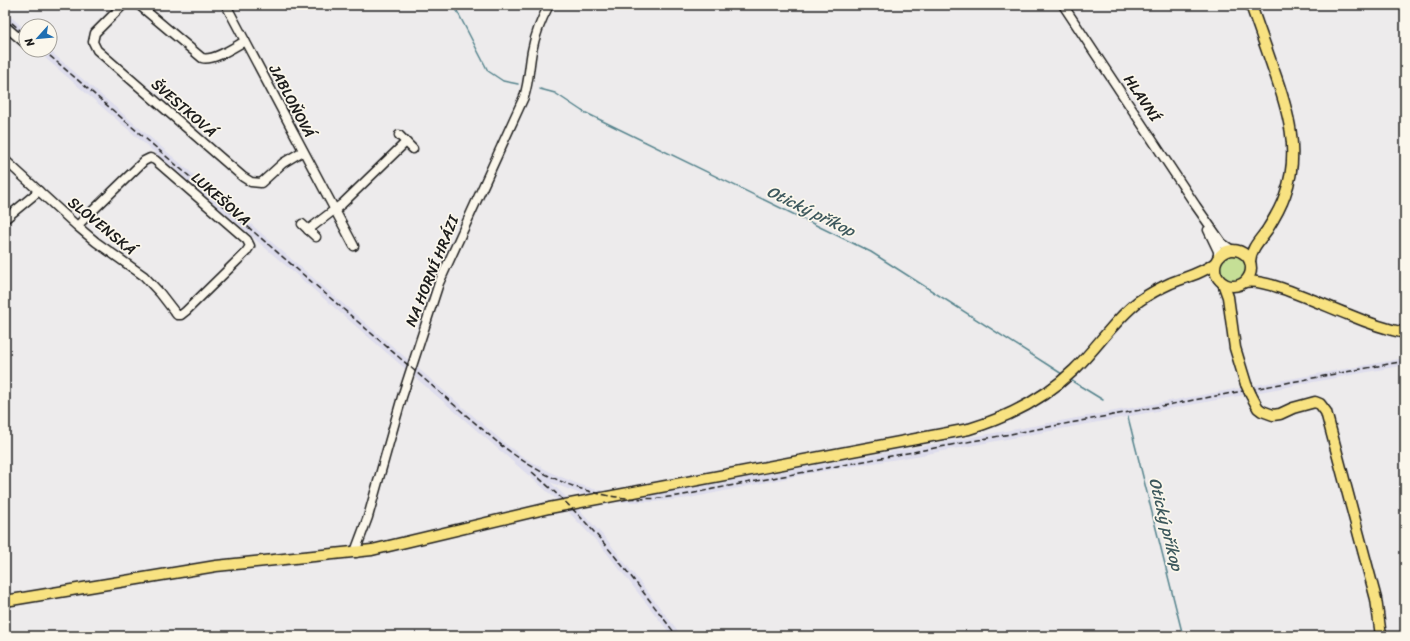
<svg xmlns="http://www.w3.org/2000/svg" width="1410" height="641" viewBox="0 0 1410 641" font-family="Sriracha,sans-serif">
<rect width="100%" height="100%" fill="#edebec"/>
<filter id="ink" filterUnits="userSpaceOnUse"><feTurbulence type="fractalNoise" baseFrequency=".025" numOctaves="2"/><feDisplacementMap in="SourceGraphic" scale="8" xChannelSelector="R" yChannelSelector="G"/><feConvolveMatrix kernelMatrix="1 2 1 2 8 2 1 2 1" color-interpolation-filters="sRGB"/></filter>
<g filter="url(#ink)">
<g fill="#dddcec">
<path d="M 5,12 L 26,30 L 26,41 L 5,23 Z"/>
<path d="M 36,50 L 49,50 L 507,445 L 522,456 L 552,473 L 578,484 L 597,490 L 636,495 L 671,492 L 1405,358 L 1405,365 L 916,456 L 812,473 L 690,498 L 653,502 L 624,502 L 609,501 L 583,495 L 550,482 L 579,509 L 608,541 L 682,636 L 672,636 L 602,547 L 556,499 Z"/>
</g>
<circle fill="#c5df96" stroke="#707e59" cx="1233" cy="268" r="13"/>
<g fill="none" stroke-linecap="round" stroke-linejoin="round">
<g stroke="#54838c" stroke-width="1.5">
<path d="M 454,5 L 488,71 L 503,81 L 518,84"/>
<path d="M 540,89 L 555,93 L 582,111 L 871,252 L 1062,374"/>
<path d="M 1072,381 L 1103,400"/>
<path d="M 1128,417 L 1183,636"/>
</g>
<defs>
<g id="minor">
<path d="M 123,5 L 95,33 L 93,42 L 97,50 L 243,177 L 251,182 L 261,183 L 283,163 L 303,151"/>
<path d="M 139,5 L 202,58 C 214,61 234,47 245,41"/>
<path d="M 226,5 L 354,246"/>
<path d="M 1063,5 L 1196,206 L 1222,243 L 1232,250"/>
<path d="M 5,26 L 26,44"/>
<path d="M 399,135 L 413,149"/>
<path d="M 5,160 L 77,226 L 96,242 L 144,276 L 160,293 L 177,315 L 181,315 L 186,311 L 246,252 L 250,246 L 247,240 L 155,160 L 150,158 L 144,161 L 77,226"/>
<path d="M 5,219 L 39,191"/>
<path d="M 302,224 L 316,237"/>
<path d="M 308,230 L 342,204 L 406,142"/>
<path d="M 1208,230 L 1218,251 L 1218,257"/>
<path d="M 356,553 L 356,549 L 368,517 L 402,397 L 439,283 L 524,97 C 529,82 529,67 532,51 C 535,35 541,20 549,5"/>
</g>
<g id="major">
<circle cx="1233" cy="268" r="18"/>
<path d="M 1250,261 C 1251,248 1260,240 1267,230 C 1274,219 1281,207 1285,195 C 1301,152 1288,110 1273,68 C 1266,47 1258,26 1251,5"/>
<path d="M 1245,282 C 1265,277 1325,306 1347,314 C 1366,322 1385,329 1405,333"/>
<path d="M 1223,283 L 1228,297 L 1235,348 L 1246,384"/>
<path d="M 1251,395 L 1258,408 L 1262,411 L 1273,415 L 1280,414 L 1293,408 L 1315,402 L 1320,404 L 1326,412 L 1376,599 L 1381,636"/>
<path d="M 5,601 L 216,566 L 372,550 L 549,508 L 969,429 C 1009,417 1044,399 1074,370 C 1097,348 1114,320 1139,301 C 1149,294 1160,288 1171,283 C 1186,277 1203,273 1215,263"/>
</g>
</defs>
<use href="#minor" stroke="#1c1c1c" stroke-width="11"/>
<use href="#major" stroke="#1c1c1c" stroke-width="13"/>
<use href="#minor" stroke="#fbf7ec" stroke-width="8"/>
<use href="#major" stroke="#f8e281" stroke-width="10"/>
<g stroke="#1c1c1c" stroke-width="1.5" stroke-dasharray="6 3" stroke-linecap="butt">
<path d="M 5,17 L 26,35"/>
<path d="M 43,50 L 503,447"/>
<path d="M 499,443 C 544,480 599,503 659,498 C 677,497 695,493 713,489 L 1405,361"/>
<path d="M 532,472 C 554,491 576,511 595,533 C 624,566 650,601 677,636"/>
</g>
<defs>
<path id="major-bridge" d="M 1246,384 L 1251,395"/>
</defs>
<use href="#major-bridge" stroke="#1c1c1c" stroke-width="13" stroke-linecap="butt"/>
<use href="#major-bridge" stroke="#f8e281" stroke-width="10"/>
</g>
</g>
<g text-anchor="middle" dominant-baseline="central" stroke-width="3.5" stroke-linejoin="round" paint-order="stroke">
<g font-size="15" fill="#1c1c1c" stroke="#fbf7ec">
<text transform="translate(1142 98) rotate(56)">HLAVNÍ</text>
<text transform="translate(292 101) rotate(62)">JABLOŇOVÁ</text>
<text transform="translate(184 108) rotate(41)">ŠVESTKOVÁ</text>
<text transform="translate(221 199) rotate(41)">LUKEŠOVA</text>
<text transform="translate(102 226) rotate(39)">SLOVENSKÁ</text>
<text transform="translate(432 271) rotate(-68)">NA HORNÍ HRÁZI</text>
</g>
<g font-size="16" font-style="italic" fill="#3d585d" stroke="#fbf7ec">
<text transform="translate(811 211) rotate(26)">Otický příkop</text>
<text transform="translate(1166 524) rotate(76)">Otický příkop</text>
</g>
</g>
<rect width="1410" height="641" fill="none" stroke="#fbf7ec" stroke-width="20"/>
<rect x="10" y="10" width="1390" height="621" fill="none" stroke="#1c1c1c" stroke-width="1.5" filter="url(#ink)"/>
<g transform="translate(38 38) rotate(243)"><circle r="19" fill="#fbf7ec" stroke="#a29f99"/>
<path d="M0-3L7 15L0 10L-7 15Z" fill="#1f6fb2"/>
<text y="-6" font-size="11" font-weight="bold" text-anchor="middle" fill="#1c1c1c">N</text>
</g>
</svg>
